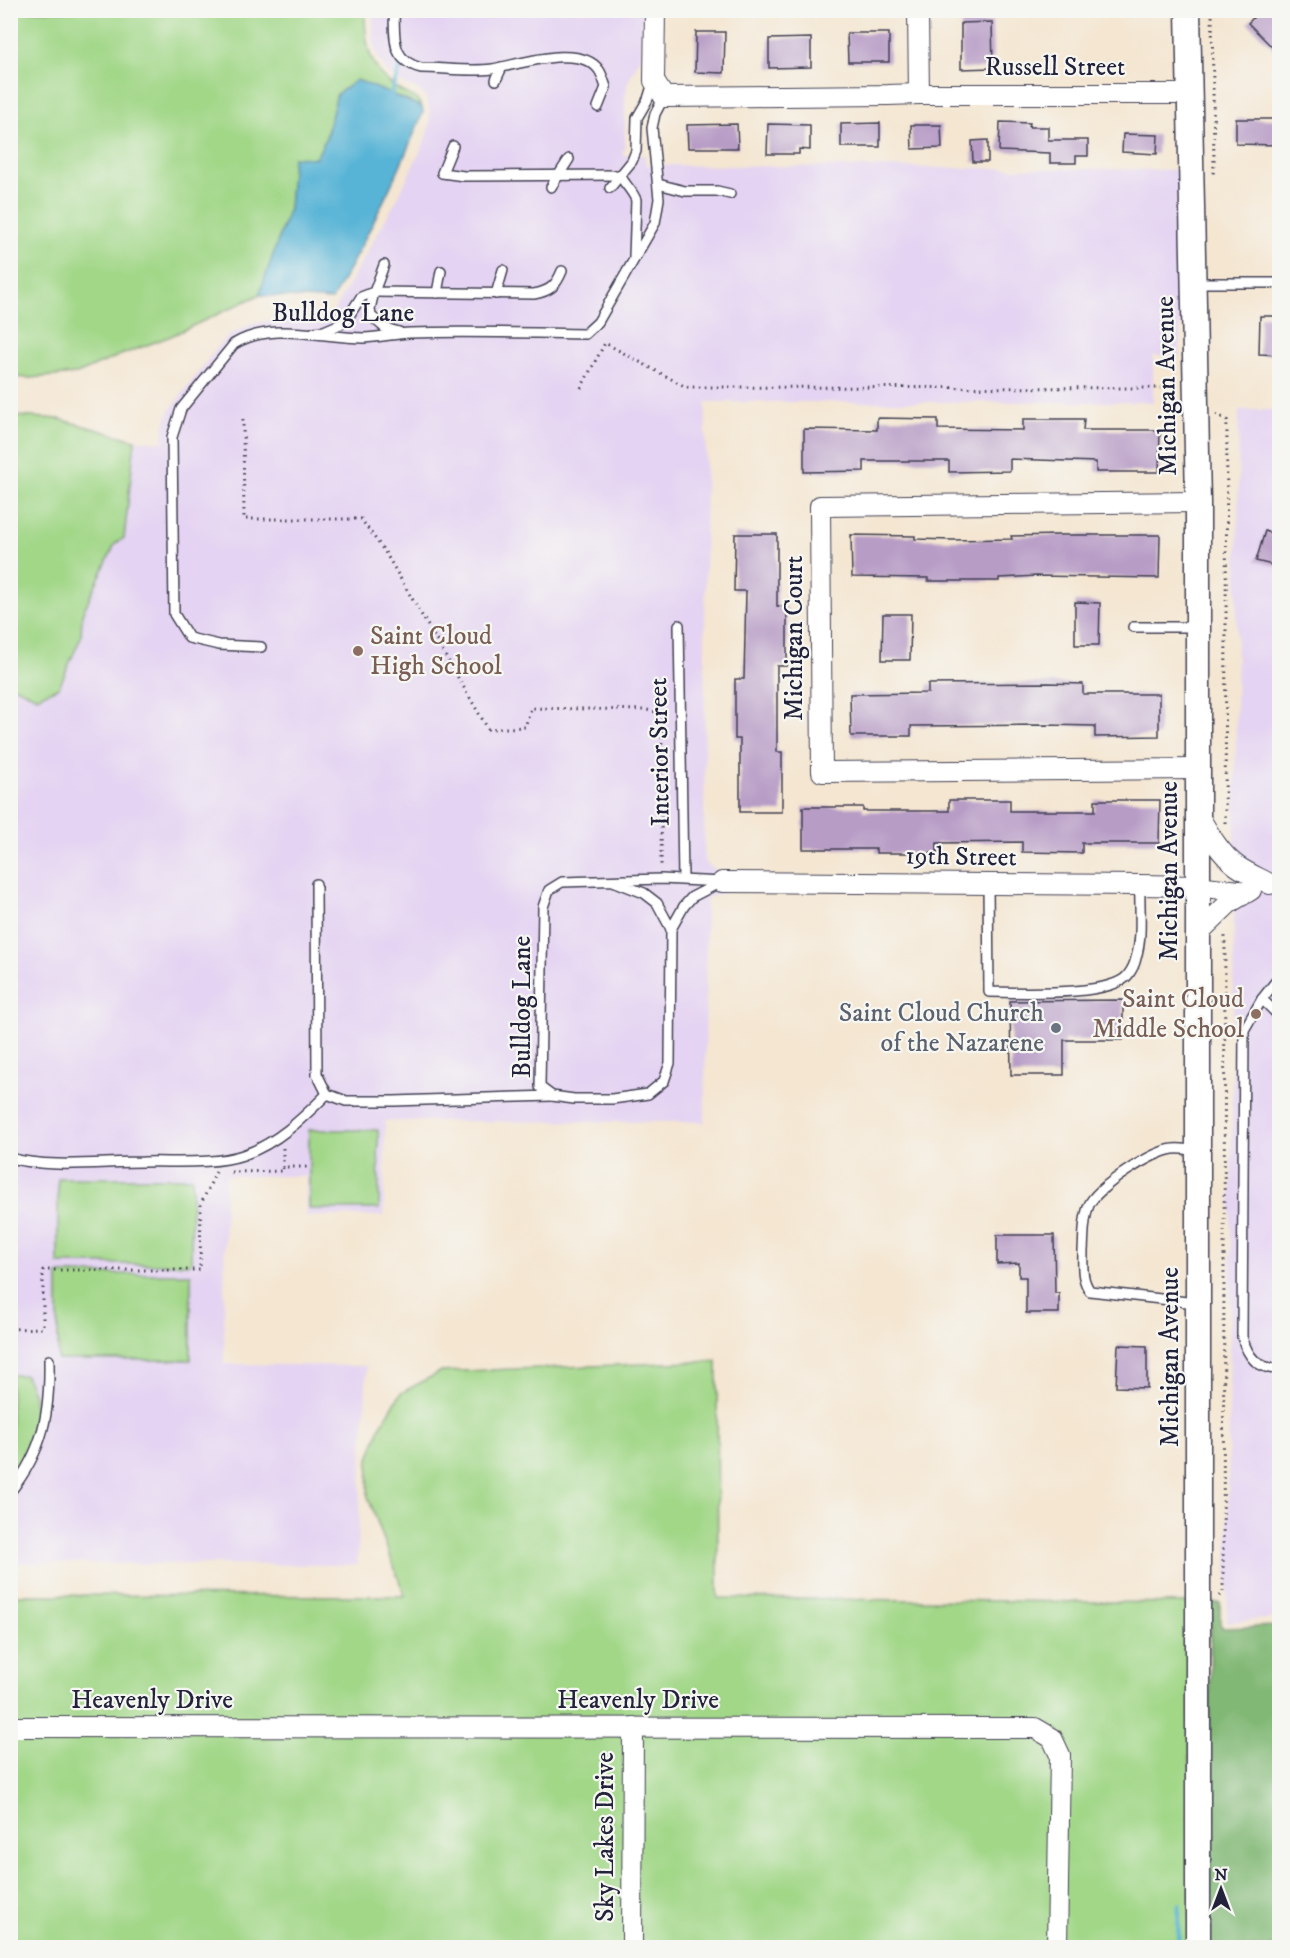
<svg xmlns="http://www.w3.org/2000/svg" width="1290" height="1958" font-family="'IM FELL DW Pica',serif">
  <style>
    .built { fill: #e4d3f2 }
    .green { fill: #a2d788; stroke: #627c62; stroke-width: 1.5 }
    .forest { fill: #81b874; stroke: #526d58; stroke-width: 1.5 }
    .water { fill: #59b4d6; stroke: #3e6b88; stroke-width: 1.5 }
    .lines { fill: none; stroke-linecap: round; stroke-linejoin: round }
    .stream { stroke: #59b4d6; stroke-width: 4.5 }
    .building { fill: #b79cc6 }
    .service-casing { stroke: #423f52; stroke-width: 12 }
    .minor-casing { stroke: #423f52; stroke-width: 22 }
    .tertiary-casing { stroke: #423f52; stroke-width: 27 }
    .path { stroke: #423f52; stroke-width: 3; stroke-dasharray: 1.5 4.5; stroke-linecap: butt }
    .service { stroke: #fff; stroke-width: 9 }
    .minor { stroke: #fff; stroke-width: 20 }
    .tertiary { stroke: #fff; stroke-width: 24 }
    .education-dot { fill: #8d6e63; stroke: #f6f6f2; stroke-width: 2 }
    .worship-dot { fill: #6b7280; stroke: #f6f6f2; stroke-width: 2 }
    .labels { text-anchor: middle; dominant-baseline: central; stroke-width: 4.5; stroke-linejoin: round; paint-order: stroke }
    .street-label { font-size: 26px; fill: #22223b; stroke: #f6f6f2 }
    .education-label { font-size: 26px; fill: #785e54; stroke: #f6f6f2; text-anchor: start }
    .worship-label { font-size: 26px; fill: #5b616d; stroke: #f6f6f2; text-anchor: end }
  </style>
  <rect width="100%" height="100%" fill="#f6f6f2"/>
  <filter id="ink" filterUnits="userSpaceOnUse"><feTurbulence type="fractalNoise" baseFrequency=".0167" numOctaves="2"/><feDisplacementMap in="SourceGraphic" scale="12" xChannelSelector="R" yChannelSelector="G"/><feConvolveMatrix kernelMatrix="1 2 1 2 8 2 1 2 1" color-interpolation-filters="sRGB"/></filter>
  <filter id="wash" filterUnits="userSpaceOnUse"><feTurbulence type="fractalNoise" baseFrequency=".008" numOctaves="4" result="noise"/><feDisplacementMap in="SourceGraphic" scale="24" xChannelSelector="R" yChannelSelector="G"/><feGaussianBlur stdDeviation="1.35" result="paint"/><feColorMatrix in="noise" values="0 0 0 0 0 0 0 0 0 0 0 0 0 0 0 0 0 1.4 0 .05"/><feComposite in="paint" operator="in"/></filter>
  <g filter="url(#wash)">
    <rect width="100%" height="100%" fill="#f4e6d1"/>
    <g class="built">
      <path d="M372,11H642V54L628,82L625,98V147L622,155H645L646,165L1180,170V356H1153V402H706L704,859L708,865L722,874L723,893L708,897L706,903L705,1122L385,1121L384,1216H306V1176H225L224,1364L367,1366L357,1565L11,1563L10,417L59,419L135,440L163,442L164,425L170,410L218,346L230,334L249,325L266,321H328L397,199L425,141L430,122L429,107L425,96L419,90L406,85L388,73L378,57L373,40Z"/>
      <path d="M1239,410H1279L1280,1618L1227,1622Z"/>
    </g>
    <g class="green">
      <path d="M11,11H365C365,45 369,72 401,91C410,96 417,96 422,107L357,80L337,94L326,138L316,158H293L289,209L259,295L171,336L118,356L77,374L30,378L14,377L11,370Z"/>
      <path d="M16,416L59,419L135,440L124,538L115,544L82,614L81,637L59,687L37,697L11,685L10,417Z"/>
      <path d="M309,1130H378L379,1209H309Z"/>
      <path d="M58,1178H192L191,1264H58Z"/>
      <rect x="58" y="1274" width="133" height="86"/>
      <path d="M717,1361L718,1598L1190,1603V1947H11L10,1595L405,1596L368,1497L369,1459L380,1427L401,1393L440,1372Z"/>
      <path d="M11,1375H25C28,1382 33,1389 34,1397C38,1424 24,1454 11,1477Z"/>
    </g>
    <path class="forest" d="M1211,1603H1220V1624L1223,1628L1279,1626L1280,1947L1207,1948Z"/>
    <path class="water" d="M357,80L422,107L423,112C397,177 366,239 332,300L259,295L289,209L293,157L316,158L326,138L337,94Z"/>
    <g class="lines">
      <g class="stream">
        <path d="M390,98L403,59"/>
        <path d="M1178,1948L1179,1905"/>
      </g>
    </g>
    <g id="blocks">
      <g class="building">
        <path d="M1261,10H1271L1280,20V55L1248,23Z"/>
        <path d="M992,22L993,68L961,69V23Z"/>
        <path d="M696,32H725L724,73L695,72Z"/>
        <path d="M847,33H889V62H848Z"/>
        <path d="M811,38V67L769,68V39Z"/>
        <path d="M1236,119H1280V145L1236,144Z"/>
        <path d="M1000,122L1030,123L1029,127H1048V140H1088V156H1076V163H1050V153L999,151Z"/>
        <path d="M880,123V147H841V124Z"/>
        <path d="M737,124L738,148H688L687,125Z"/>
        <path d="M768,124L810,125V150L799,149V154H767Z"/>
        <path d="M911,125H941L942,148L912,149Z"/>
        <path d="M1123,134L1158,135L1157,154L1122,152Z"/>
        <path d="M988,140V162H973L972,141Z"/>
        <path d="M1260,316H1280L1279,355L1259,354Z"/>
        <path d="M877,418L938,419V429L1023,430V419H1084L1083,430H1160L1159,472H1096V462L1010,459V471L949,472V461H864V471L804,472V429L877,430Z"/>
        <path d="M1265,531L1280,535V567L1256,561Z"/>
        <path d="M735,534H777V606L787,607V666H777V752H782V812H740V739H735V679H744L746,591H734Z"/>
        <path d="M851,535L915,536V539L952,540L1012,539L1011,536L1059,535H1160L1159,578L1037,576L999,578V581H928V578L852,577Z"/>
        <path d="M1075,602L1100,603L1099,645H1075Z"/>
        <path d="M883,614H911L910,660H882Z"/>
        <path d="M1048,683L1083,684V694H1159V736L1095,737V726L1045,725L911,726V736H851L850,694L928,693V684Z"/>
        <path d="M949,800H1010V811H1095V800H1160L1159,843H1082V853L1022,852V842L937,843V853H876V849H803V807H863V811H949Z"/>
        <path d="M1123,1000V1040H1064V1075H1011L1010,1001Z"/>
        <path d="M997,1235H1054L1055,1293H1059V1313H1026V1277H1019V1263L997,1264Z"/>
        <path d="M1118,1345L1147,1346V1388L1116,1387Z"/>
      </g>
    </g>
  </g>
  <g filter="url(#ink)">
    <use href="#blocks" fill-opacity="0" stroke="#423f52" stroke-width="1.5"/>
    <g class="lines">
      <defs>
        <g id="service">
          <path d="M394,10C395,37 390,60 421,68C444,68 469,72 492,69C518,65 580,43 599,70C602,74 604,82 606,87L598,107"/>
          <path d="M496,80L502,67"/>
          <path d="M453,146L442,173L464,176L620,175"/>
          <path d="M620,175C625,185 632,190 636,200L634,257"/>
          <path d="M658,184L685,191H717L730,194"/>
          <path d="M551,187L569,159"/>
          <path d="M610,188L632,161L636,151L637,118L648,99L653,83"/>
          <path d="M384,265L374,292L534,294C550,291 556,286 562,271"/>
          <path d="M1194,283H1280"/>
          <path d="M374,292L370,309L371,316L385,328L399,332"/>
          <path d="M437,293L441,271"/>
          <path d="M496,294L503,270"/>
          <path d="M314,332L324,331L345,322L361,297L374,292"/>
          <path d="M679,625L683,879"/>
          <path d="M1133,627H1197"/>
          <path d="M261,647L219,645L189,638L174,614L172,437L181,409L234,344C272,321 322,338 364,338C380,337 395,334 410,333C468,331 527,333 585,334L598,322L655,223L659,199L652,128L655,114L664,97"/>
          <path d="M613,881L644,893L657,903L671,929L670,1063L664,1081L648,1094L612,1099H574L552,1096L540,1087L543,907L549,890L562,882L661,879L722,882"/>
          <path d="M316,884L317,1074L327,1094L346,1101H394L552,1096"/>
          <path d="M988,884L989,992C1018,992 1111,997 1128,975C1131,971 1135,963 1136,958C1143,935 1139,909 1140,885"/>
          <path d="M671,929L684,906L692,897L719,883"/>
          <path d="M1280,976L1262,999L1244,1030L1242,1337C1248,1357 1257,1369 1280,1369"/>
          <path d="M1262,999L1280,1017"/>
          <path d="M10,1158C50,1169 101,1162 143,1162C173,1161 213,1165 243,1155C276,1144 302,1119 327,1094"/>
          <path d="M1196,1303L1090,1291C1081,1279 1083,1266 1083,1251C1084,1236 1083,1219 1089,1205C1097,1187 1153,1151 1173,1149C1181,1148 1189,1150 1197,1150"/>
          <path d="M10,1492C44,1450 50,1412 49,1360"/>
        </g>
        <g id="minor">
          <path d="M655,10L654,81L664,97L888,95L919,94H1180L1190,91"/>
          <path d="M918,10L919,94"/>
          <path d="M1197,769L822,772L820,506L1198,502"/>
          <path d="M1197,813C1208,832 1219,853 1237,866C1247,873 1259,878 1270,884"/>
          <path d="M722,882L1140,885L1198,886L1247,892"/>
          <path d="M1198,933L1229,903L1251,890"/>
          <path d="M10,1727L1035,1728L1052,1738L1060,1755L1057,1948"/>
          <path d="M632,1948L633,1727"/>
        </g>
        <path id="tertiary" d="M1188,10L1198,502V1948"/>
      </defs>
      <use href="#service" class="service-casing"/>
      <use href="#minor" class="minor-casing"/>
      <use href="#tertiary" class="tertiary-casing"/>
      <g class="path">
        <path d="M1212,10L1214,165L1213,175"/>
        <path d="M581,388L605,343L686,387L1177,388"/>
        <path d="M1216,414L1227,420L1225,826"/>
        <path d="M243,419L244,519H361L385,552L488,729L525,727L531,708L647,710L656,712L662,719L661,868"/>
        <path d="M283,1148V1167"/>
        <path d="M231,1172L283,1171V1167H309"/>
        <path d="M10,1329L43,1328V1270H200L201,1204L216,1172"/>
        <path d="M1219,1596L1223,1592L1225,932"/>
      </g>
      <use href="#service" class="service"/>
      <use href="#minor" class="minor"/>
      <use href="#tertiary" class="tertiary"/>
    </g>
  </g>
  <g class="education-dot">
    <circle cx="358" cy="651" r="6"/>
    <circle cx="1256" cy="1014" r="6"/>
  </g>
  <circle class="worship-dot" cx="1056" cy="1028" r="6"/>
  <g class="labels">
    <g class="street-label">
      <text x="1055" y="67">Russell Street</text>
      <text x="343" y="313">Bulldog Lane</text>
      <text transform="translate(1167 386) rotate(-91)">Michigan Avenue</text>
      <text transform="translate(794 638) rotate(-90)">Michigan Court</text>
      <text transform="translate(660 752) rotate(-91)">Interior Street</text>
      <text transform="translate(961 857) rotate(1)">19th Street</text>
      <text transform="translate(1169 871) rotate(-90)">Michigan Avenue</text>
      <text transform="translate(522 1007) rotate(-90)">Bulldog Lane</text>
      <text transform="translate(1170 1357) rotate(-90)">Michigan Avenue</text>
      <text x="152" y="1700">Heavenly Drive</text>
      <text x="638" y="1700">Heavenly Drive</text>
      <text transform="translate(605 1837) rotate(-90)">Sky Lakes Drive</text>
    </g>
    <g class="education-label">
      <text x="370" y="636">Saint Cloud<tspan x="370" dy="30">High School</tspan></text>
      <text x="1244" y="999" text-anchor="end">Saint Cloud<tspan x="1244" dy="30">Middle School</tspan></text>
    </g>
    <g class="worship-label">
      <text x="1044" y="1013">Saint Cloud Church<tspan x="1044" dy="30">of the Nazarene</tspan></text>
    </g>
  </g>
  <rect width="1290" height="1958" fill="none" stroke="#f6f6f2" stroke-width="36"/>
  <g transform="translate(1221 1889)" stroke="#f6f6f2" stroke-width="4.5" paint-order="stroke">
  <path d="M0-4.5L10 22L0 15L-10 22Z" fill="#22223b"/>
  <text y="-9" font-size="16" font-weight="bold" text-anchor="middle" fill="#22223b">N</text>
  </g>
</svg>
